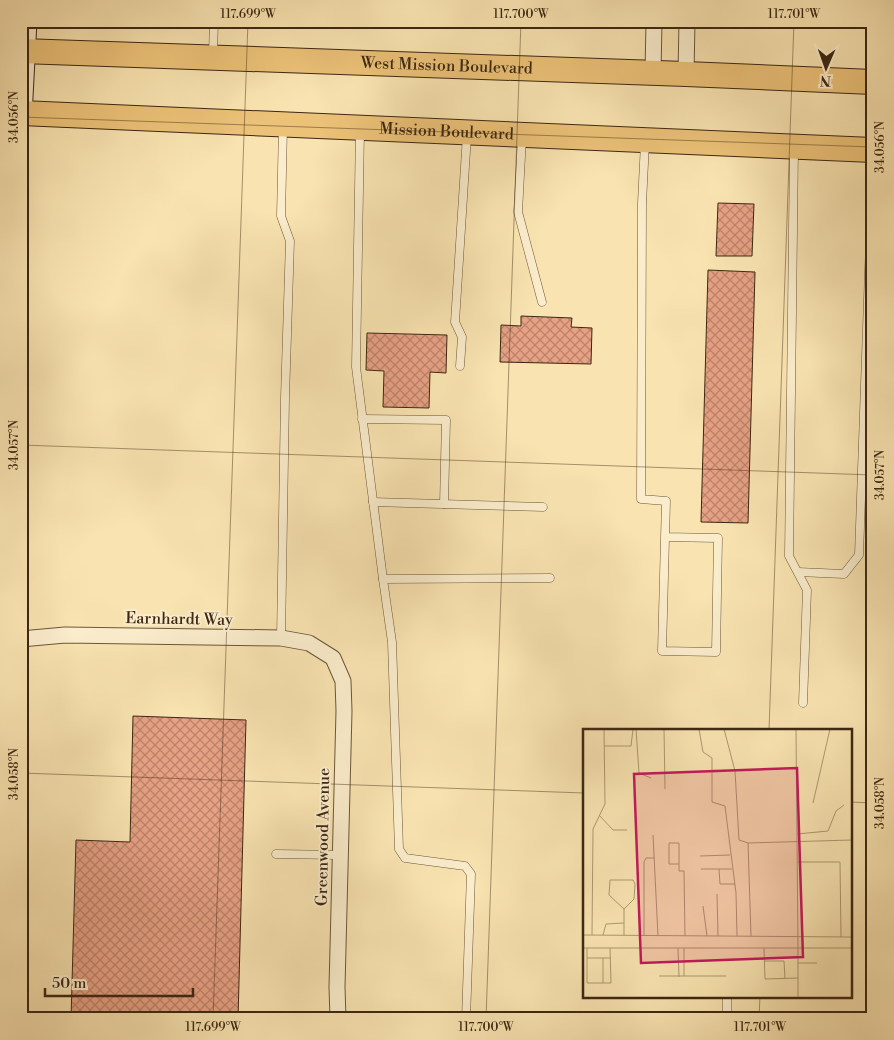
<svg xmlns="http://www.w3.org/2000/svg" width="894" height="1040" font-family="'Libre Bodoni',serif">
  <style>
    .building { fill: url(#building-cross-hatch); stroke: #3c2712 }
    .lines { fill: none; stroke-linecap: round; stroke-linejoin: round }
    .lane-casing { stroke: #6b563a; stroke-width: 9 }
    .street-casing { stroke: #6b563a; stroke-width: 17 }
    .secondary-casing { stroke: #3c2712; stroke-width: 23 }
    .primary-casing { stroke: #3c2712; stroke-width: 26 }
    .lane { stroke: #fbedcc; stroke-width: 8 }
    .street { stroke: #fbedcc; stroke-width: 15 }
    .secondary { stroke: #fbedcc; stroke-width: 21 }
    .primary { stroke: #ecc278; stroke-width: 24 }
    .ticks { fill: none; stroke: #3c2712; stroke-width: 1; stroke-opacity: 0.45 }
    .labels { text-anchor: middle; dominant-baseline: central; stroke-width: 4; stroke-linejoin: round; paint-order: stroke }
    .street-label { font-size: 16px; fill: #3c2712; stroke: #fbedcc }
    .inset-road { fill: none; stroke: #ad9871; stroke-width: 1 }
    .view { fill: #c2185b; fill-opacity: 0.15; stroke: #c2185b; stroke-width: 2.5 }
    .inset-edge { fill: none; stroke: #3c2712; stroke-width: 2.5 }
    .neatline { fill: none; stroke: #3c2712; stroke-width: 2 }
    .ticks-label { font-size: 12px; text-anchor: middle; fill: #3c2712 }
  </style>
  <defs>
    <pattern id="building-cross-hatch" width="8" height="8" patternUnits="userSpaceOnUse" patternTransform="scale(1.25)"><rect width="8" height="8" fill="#e7a184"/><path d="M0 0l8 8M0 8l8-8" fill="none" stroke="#bc836b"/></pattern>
  </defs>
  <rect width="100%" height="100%" fill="#f9e4b1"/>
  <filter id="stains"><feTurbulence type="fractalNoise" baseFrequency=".004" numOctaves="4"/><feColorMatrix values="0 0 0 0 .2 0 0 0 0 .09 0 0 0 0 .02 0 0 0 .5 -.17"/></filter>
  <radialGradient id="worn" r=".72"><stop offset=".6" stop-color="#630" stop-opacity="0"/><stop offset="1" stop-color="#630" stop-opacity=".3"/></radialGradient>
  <g class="building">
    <path d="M718,203L754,204L752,256H716Z"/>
    <path d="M708,270L755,272L748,523L701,522Z"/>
    <path d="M521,316L572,318L571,327L592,328L591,364L500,362L501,325L521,326Z"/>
    <path d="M367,333L447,335L446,373L430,372L429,408L383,407L384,371L366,370Z"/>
    <path d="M133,716L246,720L238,1019H71L76,840L130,842Z"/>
  </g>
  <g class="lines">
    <defs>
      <g id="lane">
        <path d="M213,54L214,21"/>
        <path d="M360,130L356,367L383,579L392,642L399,849L405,858L465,866L471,874L466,1019"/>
        <path d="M522,137L518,212L542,302"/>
        <path d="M645,143L642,203L641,499L666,501L662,651L716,652L718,538L665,537"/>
        <path d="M794,149L789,556L807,590L803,703"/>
        <path d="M460,366L462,337L455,322L467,135"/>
        <path d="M362,419L446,420L444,504"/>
        <path d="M373,502L543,507"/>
        <path d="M798,572L844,574L859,555L873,158"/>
        <path d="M383,579L550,578"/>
        <path d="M281,638L285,398L290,241L281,216L283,127"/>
        <path d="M276,854L340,855"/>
        <path d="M800,1017L811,1019"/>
        <path d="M727,1019V996"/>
      </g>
      <g id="street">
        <path d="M653,73L654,21"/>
        <path d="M686,74L687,21"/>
        <path d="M21,639L65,635L281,638L309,643L333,658L343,681L344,711L337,987L338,1019"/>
      </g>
      <path id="secondary" d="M21,116L26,21"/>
      <g id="primary">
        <path id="s1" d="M21,51L686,74L873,82"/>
        <path id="s2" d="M21,113L873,150"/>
      </g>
    </defs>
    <use href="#lane" class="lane-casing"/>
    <use href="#street" class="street-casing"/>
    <use href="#secondary" class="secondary-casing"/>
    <use href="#primary" class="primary-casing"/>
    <use href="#lane" class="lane"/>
    <use href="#street" class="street"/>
    <use href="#secondary" class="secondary"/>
    <use href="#primary" class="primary"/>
  </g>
  <path class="ticks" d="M21,117L873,147M21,445L873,475M769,730L794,21M21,773L584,793M850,802L873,803M213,1019L248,21M486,1019L521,21M759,1019L760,996"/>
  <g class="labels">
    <g class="street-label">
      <text stroke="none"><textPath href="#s1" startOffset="426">West Mission Boulevard</textPath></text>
      <text stroke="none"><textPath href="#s2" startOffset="426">Mission Boulevard</textPath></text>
      <text transform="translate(179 619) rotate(1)">Earnhardt Way</text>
      <text transform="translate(323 837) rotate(-89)">Greenwood Avenue</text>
    </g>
  </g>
  <g transform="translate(583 729)">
    <rect width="269" height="269" fill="#f9e4b1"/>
    <path class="inset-road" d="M53,0L56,44L68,49M81,0L82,60M116,0L120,23L129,29V73L142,77L153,164L154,207M141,0L152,42L156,111L165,114L269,111M213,0L215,219M21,17H48L50,0M230,74L247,0M16,86L30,101H44M214,105L245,102L253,82L261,76M70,106L75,207M165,114L168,207M117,127L147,126M215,133H257L258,208M96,135H86V114H96V142H101L102,207M118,140H149M136,140L137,155H152M134,165L135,207M120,177L124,207M41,194V180L51,170L52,155L50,151H27L26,166L41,180M0,206L269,208M9,206L10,100L22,75L21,0M20,206L23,195L41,194V206M61,207V133L63,129H72M0,219H269M4,219V254H28L27,219M95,219L96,248M101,219V247M181,219L182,250L215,249M4,229H28M20,229V254M181,232H201L202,250M215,234H234M76,247H143M215,268V219"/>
    <path class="view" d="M214,39L220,228L58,234L51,45Z"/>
    <rect width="269" height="269" class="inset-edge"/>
  </g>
  <rect width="894" height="1040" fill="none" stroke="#f9e4b1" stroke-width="55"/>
  <g transform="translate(826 68) rotate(182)" stroke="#fbedcc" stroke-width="4" paint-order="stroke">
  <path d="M0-4L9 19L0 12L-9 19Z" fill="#3c2712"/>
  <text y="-8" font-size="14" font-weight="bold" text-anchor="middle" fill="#3c2712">N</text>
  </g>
  <path d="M45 988v8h148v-8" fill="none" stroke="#3c2712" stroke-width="2.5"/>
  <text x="52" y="988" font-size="15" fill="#3c2712" stroke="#fbedcc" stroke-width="4" paint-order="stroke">50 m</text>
  <rect x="28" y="28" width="838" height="984" class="neatline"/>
  <g class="ticks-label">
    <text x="248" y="18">117.699°W</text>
    <text x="521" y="18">117.700°W</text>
    <text x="794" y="18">117.701°W</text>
    <text transform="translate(14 117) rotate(-90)" y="4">34.056°N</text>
    <text transform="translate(880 147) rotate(-90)" y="4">34.056°N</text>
    <text transform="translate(14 445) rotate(-90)" y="4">34.057°N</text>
    <text transform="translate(880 475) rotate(-90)" y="4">34.057°N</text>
    <text transform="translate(14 774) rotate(-90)" y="4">34.058°N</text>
    <text transform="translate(880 803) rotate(-90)" y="4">34.058°N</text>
    <text x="213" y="1031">117.699°W</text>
    <text x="486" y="1031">117.700°W</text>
    <text x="760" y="1031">117.701°W</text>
  </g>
  <rect width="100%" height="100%" filter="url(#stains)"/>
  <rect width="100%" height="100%" fill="url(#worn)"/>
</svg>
